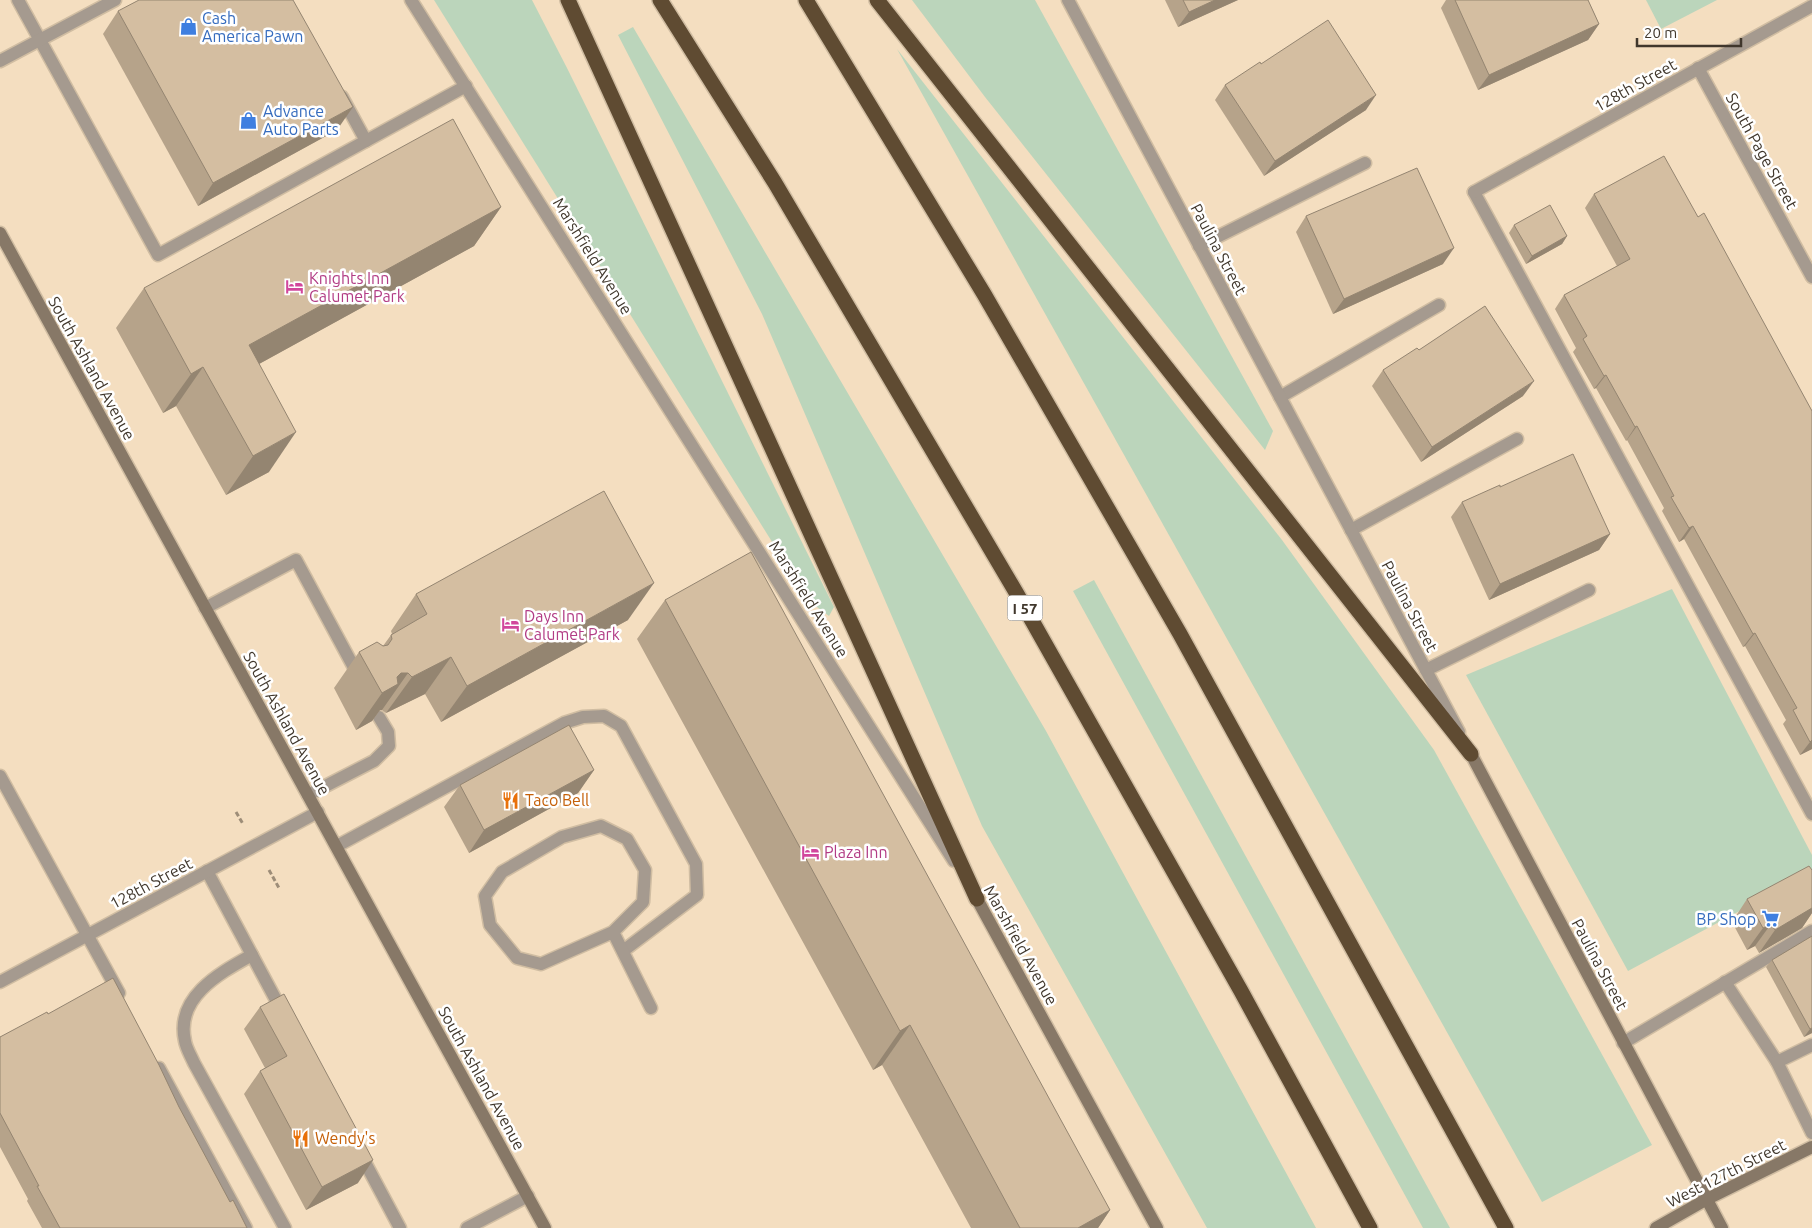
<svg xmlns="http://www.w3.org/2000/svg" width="1812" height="1228" font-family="Ubuntu,sans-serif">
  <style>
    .green { fill: #bbd5bb }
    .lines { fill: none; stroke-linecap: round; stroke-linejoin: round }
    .service-casing { stroke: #d0bda2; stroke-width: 15 }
    .minor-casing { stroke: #d0bda2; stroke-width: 15 }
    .secondary-casing { stroke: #d0bda2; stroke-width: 15 }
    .motorway-casing { stroke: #d0bda2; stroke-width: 18 }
    .path { stroke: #9d8d78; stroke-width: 3; stroke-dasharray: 5 2.5; stroke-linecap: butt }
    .service { stroke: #a59a8f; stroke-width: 12 }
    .minor { stroke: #a59a8f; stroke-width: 12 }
    .secondary { stroke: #877867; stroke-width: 12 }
    .motorway { stroke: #5f4b32; stroke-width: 15 }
    .wall { fill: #b6a38a }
    .shaded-wall { fill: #948571 }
    .building { fill: #d4bea1; stroke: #948571 }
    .labels { text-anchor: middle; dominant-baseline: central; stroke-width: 5; stroke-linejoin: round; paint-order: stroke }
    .shield { fill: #fff; stroke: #79736b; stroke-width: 1 }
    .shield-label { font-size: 15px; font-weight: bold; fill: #40372c }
    .shop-label { font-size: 16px; fill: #366cbe; stroke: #fff; text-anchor: start }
    .street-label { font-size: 16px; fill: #40372c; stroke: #fff }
    .hotel-label { font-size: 16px; fill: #b23c85; stroke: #fff; text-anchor: start }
    .food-label { font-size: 16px; fill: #c56008; stroke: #fff; text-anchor: start }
  </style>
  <rect width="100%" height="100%" fill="#f4dec0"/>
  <g class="green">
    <path d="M434,0H532L567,68L834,607L829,616L809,601Z"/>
    <path d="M912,0H1035L1273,431L1265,450L985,97Z"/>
    <path d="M1646,0H1717L1661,29Z"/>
    <path d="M633,27L1046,731L1316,1228H1207L982,826L762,314L618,35Z"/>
    <path d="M897,49L1282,540L1434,750L1652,1145L1542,1202Z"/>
    <path d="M1094,580L1450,1228H1423L1073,591Z"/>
    <path d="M1672,589L1812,855V872L1628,971L1466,675Z"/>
  </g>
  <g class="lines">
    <defs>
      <g id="service">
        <path d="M18,0L158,255L466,86"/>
        <path d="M0,61L115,0"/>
        <path d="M342,97L366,141"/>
        <path d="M1474,192L1812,814"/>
        <path d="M1199,246L1365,163"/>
        <path d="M1280,397L1439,305"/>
        <path d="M1351,530L1517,439"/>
        <path d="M205,608L296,560L358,675"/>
        <path d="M1426,670L1589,590"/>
        <path d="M0,776L119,993"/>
        <path d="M308,795L374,761L389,746L388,732L379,717"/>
        <path d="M337,846L564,723L583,717L604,716L621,726L696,864L697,895L623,951"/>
        <path d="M207,871L252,955C220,973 175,997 185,1041C186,1048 191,1056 194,1063L285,1228"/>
        <path d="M613,932L541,964L517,958L490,925L485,896L502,872L562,837L601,826L627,839L645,870L643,902L613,932L651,1008"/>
        <path d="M252,955L283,1013"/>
        <path d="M1725,982L1777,1062"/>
        <path d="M1623,1043L1812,931"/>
        <path d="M1812,1045L1777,1062L1812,1133"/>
        <path d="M159,1068L246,1228"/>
        <path d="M360,1153L400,1228"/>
        <path d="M467,1228L528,1196"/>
      </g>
      <g id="minor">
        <path d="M411,0L954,861"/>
        <path d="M1068,0L1459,732"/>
        <path d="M1698,68L1812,277"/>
        <path d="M1474,192L1812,6"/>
        <path d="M0,982L318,812"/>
      </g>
      <g id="secondary">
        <path d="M0,233L545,1228"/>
        <path d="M1471,754L1722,1228"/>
        <path d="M977,899L1157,1228"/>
        <path d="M1656,1228L1707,1199L1812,1147"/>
      </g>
      <g id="motorway">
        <path d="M568,0L977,899"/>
        <path d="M660,0L775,183L1017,594L1241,991L1370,1228"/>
        <path d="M806,0L984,294L1180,634L1506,1228"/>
        <path d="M877,0L1471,754"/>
      </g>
    </defs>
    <use href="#service" class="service-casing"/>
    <use href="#minor" class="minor-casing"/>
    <use href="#secondary" class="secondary-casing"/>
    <use href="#motorway" class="motorway-casing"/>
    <g class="path">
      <path d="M236,812L243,824"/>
      <path d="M269,870L279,888"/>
    </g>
    <use href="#service" class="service"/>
    <use href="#minor" class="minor"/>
    <use href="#secondary" class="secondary"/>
    <use href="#motorway" class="motorway"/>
  </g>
  <g class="wall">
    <path d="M1165,0H1238L1178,27Z"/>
    <path d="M1446,0H1588L1599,24L1588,40L1478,90L1441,8Z"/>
    <path d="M118,11L337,130L198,206L103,34Z"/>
    <path d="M1261,64L1366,110L1264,176L1215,100L1225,85Z"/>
    <path d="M1594,194L1698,217L1812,411V749L1800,755L1783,724L1786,720L1745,646L1743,647L1684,539L1679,542L1662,511L1664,508L1627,440L1626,441L1596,388L1594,389L1573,352L1576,348L1555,309L1564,295L1617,266L1585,208Z"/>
    <path d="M501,207L474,246L259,364L269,472L226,495L176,406L163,413L116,328L144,288Z"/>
    <path d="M1306,216L1443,264L1333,314L1296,232Z"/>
    <path d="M1514,225L1567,236L1562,244L1526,264L1509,233Z"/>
    <path d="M1419,350L1523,396L1421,462L1372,386L1383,370Z"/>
    <path d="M1500,487L1610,534L1599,550L1489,600L1451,517L1462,502Z"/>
    <path d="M416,594L628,620L441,722L425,694L386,713L382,710H380L372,721L356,730L334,688L359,652L383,646L391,635L392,634L391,631Z"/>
    <path d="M665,600L1110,1210L1098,1228H971L882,1065L873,1070L637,639Z"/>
    <path d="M594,770L578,793L469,853L444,807L460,785Z"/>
    <path d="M1812,870V913L1802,928L1759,953L1755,946L1747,950L1732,922L1747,899Z"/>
    <path d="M1812,936V1033L1804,1037L1766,967L1772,960Z"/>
    <path d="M260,1007L358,1183L306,1210L244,1094L260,1071L265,1068L244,1029Z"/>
    <path d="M48,1014L179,1107L230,1202L247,1228H42L27,1201L28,1199L0,1147V1037Z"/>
  </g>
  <g class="shaded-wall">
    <path d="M1215,0H1238L1178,27L1189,12Z"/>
    <path d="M1599,24L1588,40L1478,90L1489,75Z"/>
    <path d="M1376,95L1366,110L1264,176L1275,161Z"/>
    <path d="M353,107L337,130L198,206L213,183Z"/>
    <path d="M501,207L474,246L221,385L249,345Z"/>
    <path d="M1567,236L1562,244L1526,264L1532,256Z"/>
    <path d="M1454,248L1443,264L1333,314L1344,299Z"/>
    <path d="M203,367L176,406L163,413L191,374Z"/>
    <path d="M1606,375L1596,388L1594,389L1604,376Z"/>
    <path d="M1534,381L1523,396L1421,462L1432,447Z"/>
    <path d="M1637,426L1627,440L1626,441L1635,427Z"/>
    <path d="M296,432L269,472L226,495L253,456Z"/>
    <path d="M1693,526L1684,539L1679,542L1689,528Z"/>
    <path d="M1610,534L1599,550L1489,600L1500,584Z"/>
    <path d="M654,583L628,620L441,722L467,686Z"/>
    <path d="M1755,633L1745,646L1743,647L1753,634Z"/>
    <path d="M451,657L425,694L386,713L412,677Z"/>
    <path d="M401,673H408L382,710H380L372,721L356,730L382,693Z"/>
    <path d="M1812,740V749L1800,755L1810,742Z"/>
    <path d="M594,770L578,793L469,853L484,830Z"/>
    <path d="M1812,904V913L1802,928L1759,953L1775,930Z"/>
    <path d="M1771,924L1755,946L1747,950L1763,928Z"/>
    <path d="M910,1025L882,1065L873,1070L900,1031Z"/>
    <path d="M1812,1028V1033L1804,1037L1810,1029Z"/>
    <path d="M373,1160L358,1183L306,1210L322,1187Z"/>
    <path d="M1110,1210L1098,1228H1078Z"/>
  </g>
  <g class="building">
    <path d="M139,0H293L353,107L213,183L118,11Z"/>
    <path d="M1183,0H1215L1189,12Z"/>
    <path d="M1455,0H1588L1599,24L1489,75Z"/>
    <path d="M1328,20L1376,95L1275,161L1225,85L1260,62L1261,64Z"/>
    <path d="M453,119L501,207L249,345L296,432L253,456L203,367L191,374L144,288Z"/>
    <path d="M1664,156L1698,217L1704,213L1812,411V740L1810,742L1793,710L1797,708L1755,633L1753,634L1693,526L1689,528L1671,497L1674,496L1637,426L1635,427L1606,375L1604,376L1583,339L1587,336L1564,295L1630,259L1594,194Z"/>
    <path d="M1417,168L1454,248L1344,299L1306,216Z"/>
    <path d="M1550,205L1567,236L1532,256L1514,225Z"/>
    <path d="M1485,306L1534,381L1432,447L1383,370L1417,348L1419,350Z"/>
    <path d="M1573,454L1610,534L1500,584L1462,502L1500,485V487Z"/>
    <path d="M604,491L654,583L467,686L451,657L412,677L408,673H401L397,677L398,684L382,693L359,652L377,642L383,646L388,645L392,639L391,635L427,614L416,594Z"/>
    <path d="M751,552L1110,1210L1078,1228H1020L910,1025L900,1031L665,600Z"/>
    <path d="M569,725L594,770L484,830L460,785Z"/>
    <path d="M1809,866L1812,870V908L1775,930L1771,924L1763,928L1747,899Z"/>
    <path d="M1812,936V1028L1810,1029L1772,960Z"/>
    <path d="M113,978L159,1065L179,1107L230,1202L233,1200L247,1228H60L37,1186H39L0,1113V1037L47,1012L48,1014Z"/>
    <path d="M284,994L373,1160L322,1187L260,1071L287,1056L260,1007Z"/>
  </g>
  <defs>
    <symbol id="shop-bare" viewBox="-9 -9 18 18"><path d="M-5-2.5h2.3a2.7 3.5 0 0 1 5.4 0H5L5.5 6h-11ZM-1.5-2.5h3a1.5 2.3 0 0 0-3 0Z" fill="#3f7fe0" stroke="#fff" stroke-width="2.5" paint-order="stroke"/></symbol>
    <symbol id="hotel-bare" viewBox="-9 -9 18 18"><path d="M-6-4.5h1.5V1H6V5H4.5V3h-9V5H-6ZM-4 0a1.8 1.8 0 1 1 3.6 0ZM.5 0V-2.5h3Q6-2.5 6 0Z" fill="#d1479c" stroke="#fff" stroke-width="2.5" paint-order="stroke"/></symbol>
    <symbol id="restaurant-bare" viewBox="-9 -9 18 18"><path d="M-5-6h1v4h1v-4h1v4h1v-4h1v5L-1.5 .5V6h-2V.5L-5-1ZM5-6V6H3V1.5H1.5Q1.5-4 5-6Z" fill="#e8710a" stroke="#fff" stroke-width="2.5" paint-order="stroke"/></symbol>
    <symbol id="supermarket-bare" viewBox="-9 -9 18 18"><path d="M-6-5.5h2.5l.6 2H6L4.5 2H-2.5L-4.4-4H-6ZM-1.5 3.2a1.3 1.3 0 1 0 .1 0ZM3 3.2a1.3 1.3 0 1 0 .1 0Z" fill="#3f7fe0" stroke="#fff" stroke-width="2.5" paint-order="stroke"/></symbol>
  </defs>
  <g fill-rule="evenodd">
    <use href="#shop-bare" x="176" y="14" width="25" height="25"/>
    <use href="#shop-bare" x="236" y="108" width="25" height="25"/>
    <use href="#hotel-bare" x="282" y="274" width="25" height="25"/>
    <use href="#hotel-bare" x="498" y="612" width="25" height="25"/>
    <use href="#restaurant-bare" x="498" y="788" width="25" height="25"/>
    <use href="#hotel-bare" x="798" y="840" width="25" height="25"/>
    <use href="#supermarket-bare" x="1758" y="906" width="25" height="25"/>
    <use href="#restaurant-bare" x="288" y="1126" width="25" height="25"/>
  </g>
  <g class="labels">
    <rect class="shield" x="1007.5" y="595.5" width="35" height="25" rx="4"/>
    <g class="shield-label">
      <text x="1025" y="608">I 57</text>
    </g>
    <g class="shop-label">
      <text x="202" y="18">Cash<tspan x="202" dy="18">America Pawn</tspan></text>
      <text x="263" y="111">Advance<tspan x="263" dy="18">Auto Parts</tspan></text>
      <text x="1756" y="919" text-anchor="end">BP Shop</text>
    </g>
    <g class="street-label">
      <text transform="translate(1635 85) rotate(-29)">128th Street</text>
      <text transform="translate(1762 151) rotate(61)">South Page Street</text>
      <text transform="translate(1219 249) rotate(62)">Paulina Street</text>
      <text transform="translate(593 256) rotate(58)">Marshfield Avenue</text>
      <text transform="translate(92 368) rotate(61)">South Ashland Avenue</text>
      <text transform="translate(809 599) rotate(58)">Marshfield Avenue</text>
      <text transform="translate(1410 606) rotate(62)">Paulina Street</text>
      <text transform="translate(287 723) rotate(61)">South Ashland Avenue</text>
      <text transform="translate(151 883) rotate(-28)">128th Street</text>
      <text transform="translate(1021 945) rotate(61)">Marshfield Avenue</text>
      <text transform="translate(1600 964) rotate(62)">Paulina Street</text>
      <text transform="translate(482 1078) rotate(61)">South Ashland Avenue</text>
      <text transform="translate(1726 1173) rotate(-27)">West 127th Street</text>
    </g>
    <g class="hotel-label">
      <text x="309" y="278">Knights Inn<tspan x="309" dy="18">Calumet Park</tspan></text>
      <text x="524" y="616">Days Inn<tspan x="524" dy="18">Calumet Park</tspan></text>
      <text x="824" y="852">Plaza Inn</text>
    </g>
    <g class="food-label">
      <text x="525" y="800">Taco Bell</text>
      <text x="315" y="1138">Wendy's</text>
    </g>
  </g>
  <path d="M1637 38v8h104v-8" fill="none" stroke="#40372c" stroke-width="2.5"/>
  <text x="1644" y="38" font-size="15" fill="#40372c" stroke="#ffffff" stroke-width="4" paint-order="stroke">20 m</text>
</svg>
